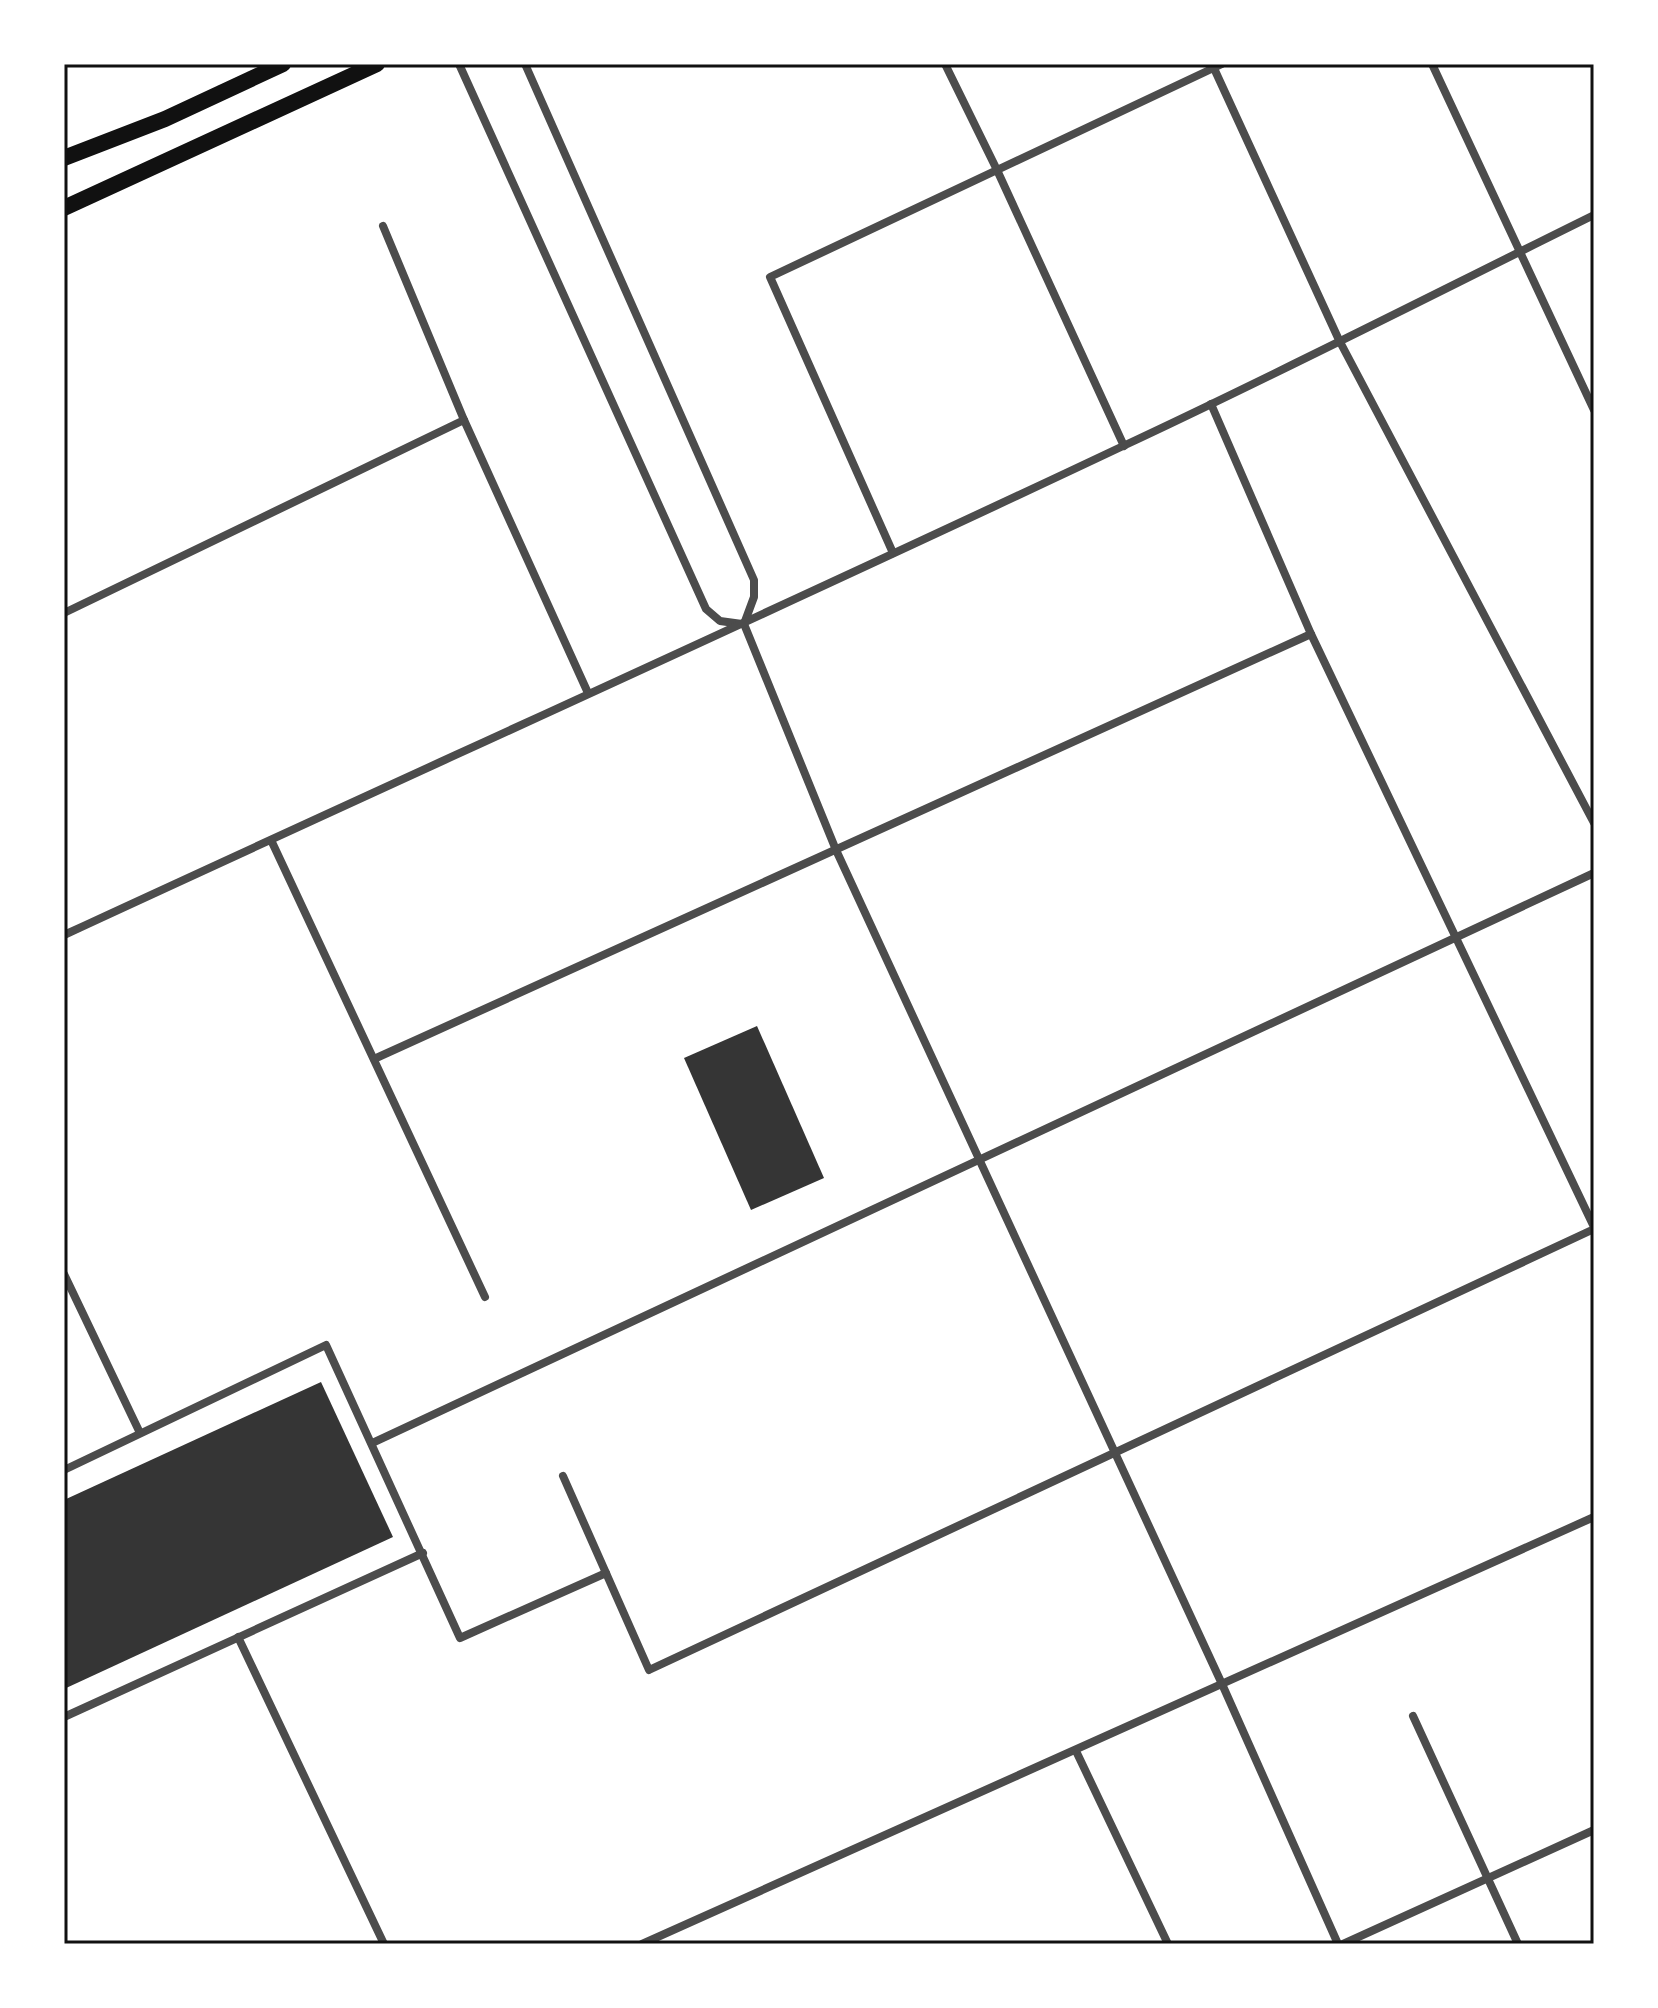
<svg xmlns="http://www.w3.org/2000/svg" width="1658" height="2008" font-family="Rubik,sans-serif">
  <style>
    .building { fill: #353535 }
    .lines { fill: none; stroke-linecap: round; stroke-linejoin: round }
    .minor { stroke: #4c4c4c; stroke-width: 8 }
    .secondary { stroke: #111; stroke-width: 16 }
    .neatline { fill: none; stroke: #111; stroke-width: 3 }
  </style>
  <rect width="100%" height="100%" fill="#fff"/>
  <g class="building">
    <path d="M757,1026L824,1178L751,1210L684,1058Z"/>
    <path d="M321,1382L393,1537L64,1689V1500Z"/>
  </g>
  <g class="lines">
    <g class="minor">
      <path d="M459,64L706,609L720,621L742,624"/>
      <path d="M525,64L754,580V597L744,624L836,850L1222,1684L1338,1944"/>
      <path d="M945,64L997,170L1124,446"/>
      <path d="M1212,64L1339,340L1594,823"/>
      <path d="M1432,64L1594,410"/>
      <path d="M383,226L464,420L588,693"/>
      <path d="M1211,404L1311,634L1594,1227"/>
      <path d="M893,553L770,277L1222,64"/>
      <path d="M64,613L464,420"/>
      <path d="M271,840L485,1297"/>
      <path d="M64,935C416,772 770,613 1121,447C1280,373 1436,293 1594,215"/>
      <path d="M374,1059L1311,634"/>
      <path d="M64,1274L140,1433"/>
      <path d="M372,1443L1594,873"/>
      <path d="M64,1470L326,1345L460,1638L606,1573"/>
      <path d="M563,1476L649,1670L1594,1229"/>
      <path d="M238,1637L384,1944"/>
      <path d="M1413,1716L1518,1944"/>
      <path d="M64,1717L423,1553"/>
      <path d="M1076,1751L1168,1944"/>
      <path d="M642,1944L1594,1517"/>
      <path d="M1343,1944L1594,1830"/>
    </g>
    <g class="secondary">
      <path d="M64,158L165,119L283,64"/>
      <path d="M64,208L377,64"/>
    </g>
  </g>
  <rect width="1658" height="2008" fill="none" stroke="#ffffff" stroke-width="132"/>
  <rect x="66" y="66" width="1526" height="1876" class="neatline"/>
</svg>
